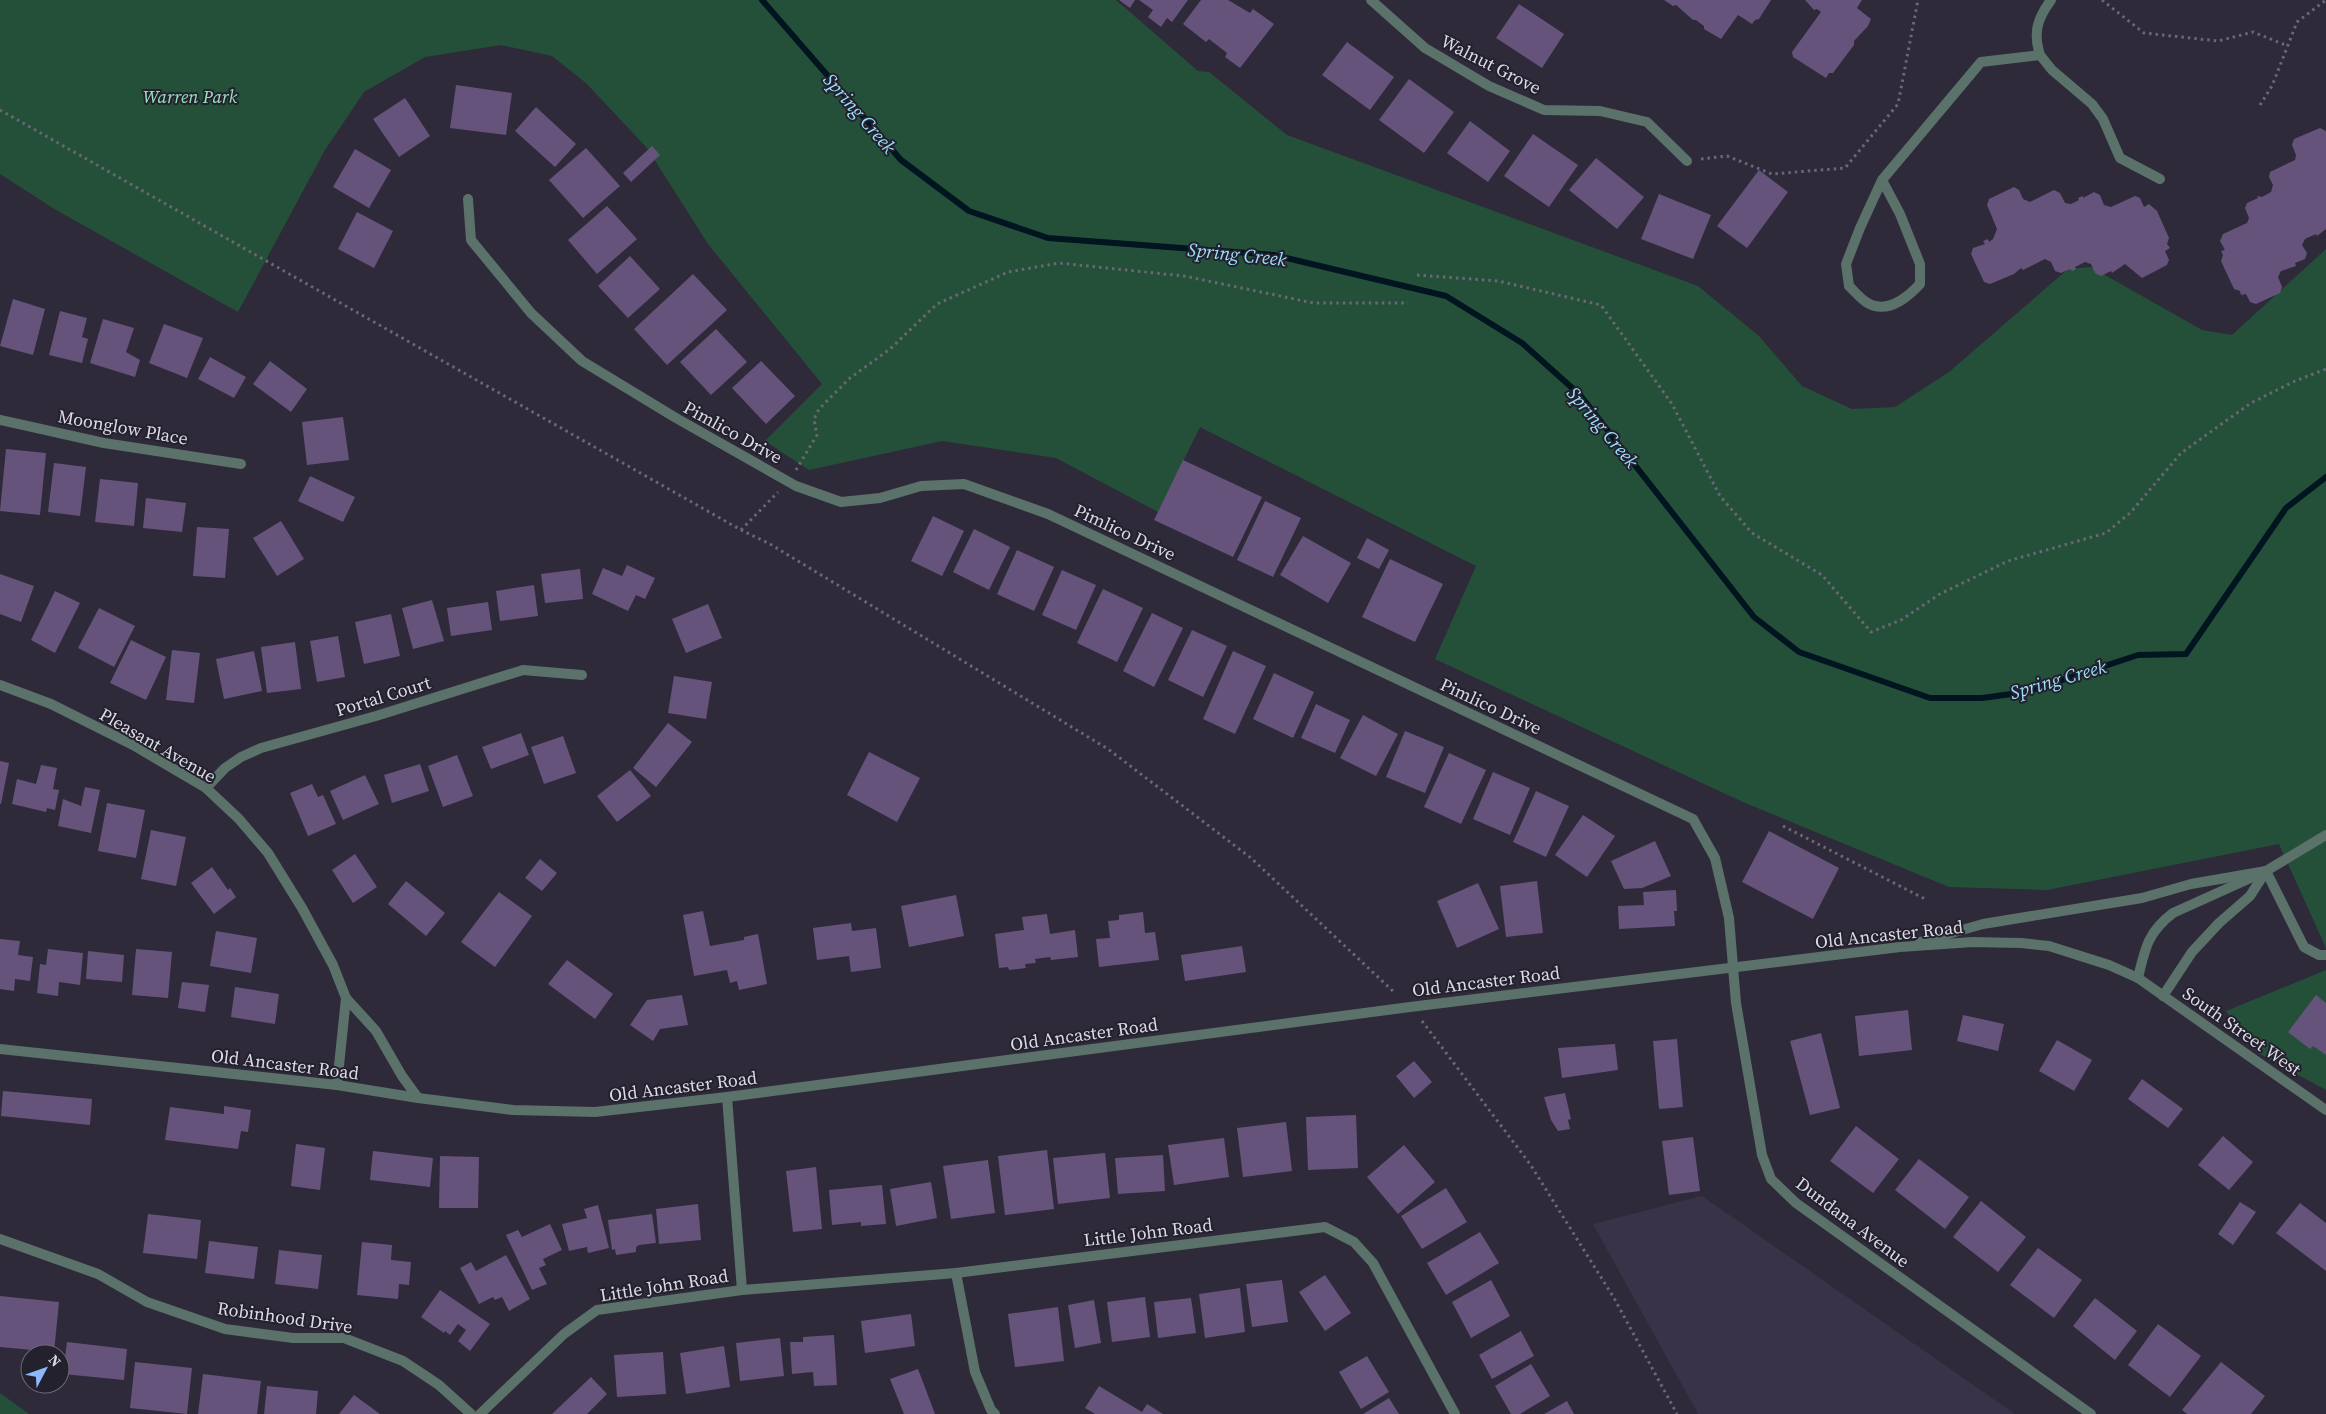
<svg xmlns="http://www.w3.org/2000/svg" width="2326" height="1414" font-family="'Source Serif 4',serif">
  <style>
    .built { fill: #383348 }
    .green { fill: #24503a }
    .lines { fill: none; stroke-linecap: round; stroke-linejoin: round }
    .stream { stroke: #00151f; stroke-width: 6 }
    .building { fill: #66537b }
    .path { stroke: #6b6775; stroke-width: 3; stroke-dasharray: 2.5 4; stroke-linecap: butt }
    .service { stroke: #5a7269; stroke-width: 10 }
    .minor { stroke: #5a7269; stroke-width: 10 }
    .tertiary { stroke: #5a7269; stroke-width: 10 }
    .labels { text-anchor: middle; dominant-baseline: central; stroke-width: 4; stroke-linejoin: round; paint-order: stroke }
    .street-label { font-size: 18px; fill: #dcdae4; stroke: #24212f }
    .park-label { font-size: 18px; font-style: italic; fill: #97e5bb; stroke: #24212f }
    .water-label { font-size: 19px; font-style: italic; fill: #9bdffa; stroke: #24212f }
  </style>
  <rect width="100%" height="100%" fill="#2e2a39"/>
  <path class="built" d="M1702,1196L2015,1414H1698L1593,1224Z"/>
  <g class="green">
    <path d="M0,0H1116L1198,71L1209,72L1287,135L1698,286L1759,336L1802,386L1852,409L1895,407L1949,372L2068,269L2091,267L2202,330L2232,335L2326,249V948L2279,844L2047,890L1949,887L1743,802L1435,659L1476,566L1200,427L1158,512L1056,458L942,441L809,470L765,441L822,384L708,244L647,148L586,83L552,56L501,45L425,57L364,92L325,150L238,312L56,210L0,174Z"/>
    <path d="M2326,970V1090L2258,1053L2226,1011Z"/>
    <path d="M0,1393L29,1414H0Z"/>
  </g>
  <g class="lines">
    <path class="stream" d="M762,0L901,160L969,211L1048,238L1274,255L1446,296L1522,343L1580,395L1754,617L1799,652L1930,698H1982L2026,692L2138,655L2186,654L2286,508L2326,477"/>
  </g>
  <g class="building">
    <path d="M1119,0H1135L1130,8Z"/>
    <path d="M1139,0H1188L1172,22L1167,18L1161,27L1148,17L1153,10Z"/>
    <path d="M1201,0H1228L1250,13L1253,9L1274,24L1240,68L1225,57L1227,53L1209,39L1206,42L1183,24Z"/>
    <path d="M1664,0H1771L1759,19L1755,20L1752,24L1738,15L1721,39L1704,29V26L1696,20H1693L1676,5L1673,6Z"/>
    <path d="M1805,0H1862L1857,8L1871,19L1868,26L1854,41V45L1833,73H1829L1826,78L1793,57L1792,52L1821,12L1817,9L1814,10Z"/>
    <path d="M1519,4L1564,34L1542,68L1496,38Z"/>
    <path d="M1347,42L1394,77L1370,110L1322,75Z"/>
    <path d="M1409,79L1454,112L1424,153L1379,120Z"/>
    <path d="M456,85L512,93L506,135L450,128Z"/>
    <path d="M405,98L430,136L399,157L373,119Z"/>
    <path d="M536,107L576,144L555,167L515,131Z"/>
    <path d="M1470,121L1510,151L1488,182L1447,153Z"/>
    <path d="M2320,128L2326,131V229L2317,236L2316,234L2305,239L2302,245L2307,253L2305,259L2295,263L2296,266L2281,271L2278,277L2282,287L2280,293L2256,304L2250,302L2246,294L2241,295L2240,291L2234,289L2221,261L2223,255L2221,251L2225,250L2220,241L2223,234L2247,223L2249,218L2245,208L2247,203L2258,198L2257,196L2262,197L2271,192L2273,185L2269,177L2270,172L2295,160L2296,155L2292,145L2294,139Z"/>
    <path d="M1533,134L1578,165L1549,207L1504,176Z"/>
    <path d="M652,146L660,155L631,182L623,173Z"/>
    <path d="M586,148L620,186L583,218L549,180Z"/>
    <path d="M355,149L391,170L369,208L333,187Z"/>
    <path d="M1596,158L1644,197L1617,229L1569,190Z"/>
    <path d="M1759,170L1788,192L1747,248L1717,226Z"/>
    <path d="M2014,187L2019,190L2023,199L2030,202L2054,190L2060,193L2065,203L2071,204L2079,200L2078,198L2083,196V198L2094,192L2100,195L2104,205L2111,207L2135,196L2140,198L2144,207L2149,204L2157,211L2169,238L2167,244L2170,248L2165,251L2169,260L2167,265L2142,278L2125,264L2112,273L2111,271L2101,276L2095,273L2091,264L2085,262L2075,267L2076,269L2072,271L2070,269L2061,273L2055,271L2051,262L2045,259L2023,270L2021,268L2014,274L1990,284L1984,282L1971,254L1973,248L1985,244L1983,241L1988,239L1989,242L1993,239L1997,229L1987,205L1989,199Z"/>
    <path d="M1659,194L1711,215L1693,259L1641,239Z"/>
    <path d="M607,206L637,239L597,274L568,240Z"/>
    <path d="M357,212L393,231L374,268L338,249Z"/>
    <path d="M630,256L660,289L628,318L598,286Z"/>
    <path d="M693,274L727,310L667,365L634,329Z"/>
    <path d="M13,299L45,309L33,355L0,346Z"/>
    <path d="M60,311L87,318L82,337L88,339L82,363L49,355Z"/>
    <path d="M103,319L134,328L126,352L140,360L135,377L90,363Z"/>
    <path d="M164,324L203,338L187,378L149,363Z"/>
    <path d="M716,329L747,362L711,395L680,362Z"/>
    <path d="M210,357L246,377L234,398L198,379Z"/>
    <path d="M270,361L307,389L291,412L253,384Z"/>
    <path d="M761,361L795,396L766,424L732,388Z"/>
    <path d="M343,417L349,460L307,465L302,422Z"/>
    <path d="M6,449L46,453L40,515L0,511Z"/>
    <path d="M1183,460L1262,497L1233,557L1154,520Z"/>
    <path d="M54,463L86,467L80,516L48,512Z"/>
    <path d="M310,476L355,497L343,522L298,501Z"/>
    <path d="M100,479L138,483L134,526L95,522Z"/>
    <path d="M146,498L186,503L182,532L143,528Z"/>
    <path d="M1265,501L1301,518L1273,577L1237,560Z"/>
    <path d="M933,516L964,531L942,576L911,561Z"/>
    <path d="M281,521L304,559L277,576L253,538Z"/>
    <path d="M197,527L229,529L225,578L193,576Z"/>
    <path d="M974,529L1010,547L989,590L953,572Z"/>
    <path d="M1303,536L1351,563L1328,603L1280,575Z"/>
    <path d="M1367,538L1389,550L1379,569L1357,558Z"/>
    <path d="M1017,550L1054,567L1034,611L997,594Z"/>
    <path d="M1390,559L1443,584L1415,642L1362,617Z"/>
    <path d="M627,565L655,578L645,599L636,595L628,611L592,594L603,568L622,576Z"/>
    <path d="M580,569L583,599L545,603L541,574Z"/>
    <path d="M1062,570L1096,585L1076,630L1042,615Z"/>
    <path d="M0,574L34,586L21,622L0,614Z"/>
    <path d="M534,585L538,616L500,621L496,591Z"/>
    <path d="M1103,589L1143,608L1117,662L1077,643Z"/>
    <path d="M55,591L80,603L55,653L31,640Z"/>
    <path d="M432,600L444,641L413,649L402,608Z"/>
    <path d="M488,602L492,630L451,636L447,608Z"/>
    <path d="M708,604L722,638L686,653L672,619Z"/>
    <path d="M99,608L135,626L114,667L78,648Z"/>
    <path d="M1152,613L1183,628L1154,687L1123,671Z"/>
    <path d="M391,614L400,656L364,664L355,622Z"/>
    <path d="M1192,630L1227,646L1203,697L1168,680Z"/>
    <path d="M338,636L345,677L317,682L310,641Z"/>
    <path d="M131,640L166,657L146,700L110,683Z"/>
    <path d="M295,642L301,689L267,693L261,647Z"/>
    <path d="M172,650L200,653L194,703L166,700Z"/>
    <path d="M254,651L262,691L224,699L216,659Z"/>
    <path d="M1233,651L1266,666L1235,734L1203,719Z"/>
    <path d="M1274,673L1314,692L1293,738L1253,719Z"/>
    <path d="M674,676L712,682L706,719L668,713Z"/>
    <path d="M1316,704L1350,720L1335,753L1301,738Z"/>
    <path d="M1363,715L1398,734L1376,776L1340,758Z"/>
    <path d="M668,723L692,742L656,787L633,768Z"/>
    <path d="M1405,731L1444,747L1425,793L1386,777Z"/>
    <path d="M521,733L529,755L491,769L482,747Z"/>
    <path d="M563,736L576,773L544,784L531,747Z"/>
    <path d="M869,752L920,778L897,822L847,795Z"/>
    <path d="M1449,753L1486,770L1461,824L1424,807Z"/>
    <path d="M457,755L473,796L443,807L428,766Z"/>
    <path d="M0,761L9,763L1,804H0Z"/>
    <path d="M420,764L429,791L392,803L384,775Z"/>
    <path d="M41,765L57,768L53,789L59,790L55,810L47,808L46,812L12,804L17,779L36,784Z"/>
    <path d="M630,770L651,796L617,822L597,796Z"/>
    <path d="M1493,772L1530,788L1510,835L1473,819Z"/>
    <path d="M365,775L379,804L343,820L330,791Z"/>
    <path d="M312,784L318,797L323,795L336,824L308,836L290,793Z"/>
    <path d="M85,787L100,790L91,833L58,826L63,799L81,806Z"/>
    <path d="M1536,791L1569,806L1546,857L1513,842Z"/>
    <path d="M107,803L145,810L136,858L98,851Z"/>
    <path d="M1583,815L1615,836L1587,877L1555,855Z"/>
    <path d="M151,830L186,837L176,886L141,879Z"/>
    <path d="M1769,831L1839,868L1813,919L1742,882Z"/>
    <path d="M1655,841L1671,876L1642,888L1624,889L1611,861Z"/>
    <path d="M355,854L377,887L353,903L332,870Z"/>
    <path d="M540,859L557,873L542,891L525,878Z"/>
    <path d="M212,867L228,890L230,888L236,897L214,914L191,883Z"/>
    <path d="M406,881L445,913L426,936L388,904Z"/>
    <path d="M1537,881L1543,933L1506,937L1500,886Z"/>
    <path d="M1478,883L1499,929L1457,948L1437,901Z"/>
    <path d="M1676,890L1677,911H1674L1675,926L1619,929L1618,906L1644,905L1643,892Z"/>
    <path d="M499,892L532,916L495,967L461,942Z"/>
    <path d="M956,895L964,936L909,947L901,906Z"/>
    <path d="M703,911L710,946L744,940V937L758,934L767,984L739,990L737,981L730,983L727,970L694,976L683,915Z"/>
    <path d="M1143,912L1145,933L1155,932L1159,960L1099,967L1096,939L1110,938L1108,921L1119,920V915Z"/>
    <path d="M1047,914L1050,934L1075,930L1078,957L1051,960L1050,957L1035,959L1036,963L1025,964L1026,968L1009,970L1008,967L999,968L995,934L1024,930L1022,917Z"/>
    <path d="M851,923L852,931L876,928L881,968L851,972L849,956L817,960L813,928Z"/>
    <path d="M216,931L257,938L251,973L210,966Z"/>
    <path d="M0,939L20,941L18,955L33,957L30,981L15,979L14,991L0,989Z"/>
    <path d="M1242,946L1246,972L1185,981L1181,955Z"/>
    <path d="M48,949L83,953L80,985L59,982L58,996L37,993L40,964L46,965Z"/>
    <path d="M136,949L172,952L168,998L132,995Z"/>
    <path d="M88,951L124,955L122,982L86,979Z"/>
    <path d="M567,960L613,994L595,1019L548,984Z"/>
    <path d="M182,982L209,985L205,1012L178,1008Z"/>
    <path d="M235,987L279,994L275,1024L231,1017Z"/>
    <path d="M682,995L688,1025L660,1029L653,1041L630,1025L647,1000Z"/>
    <path d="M2316,995L2326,1003V1055L2313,1046L2310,1049L2288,1032Z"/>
    <path d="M1908,1010L1912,1050L1859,1056L1855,1016Z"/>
    <path d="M1963,1015L2004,1024L1998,1051L1957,1041Z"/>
    <path d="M1821,1033L1840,1108L1810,1115L1790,1041Z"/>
    <path d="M1677,1039L1683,1107L1659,1109L1653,1041Z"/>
    <path d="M2057,1040L2092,1060L2074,1091L2039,1071Z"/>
    <path d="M1615,1044L1618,1070L1562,1078L1558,1048Z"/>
    <path d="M1414,1061L1432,1082L1414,1098L1396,1076Z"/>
    <path d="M2142,1079L2183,1109L2168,1128L2128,1099Z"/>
    <path d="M3,1091L92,1099L90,1125L1,1116Z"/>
    <path d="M1565,1093L1571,1119L1568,1120L1570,1129L1558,1131L1551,1120L1544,1097Z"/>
    <path d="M224,1106L251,1110L248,1132L241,1131L238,1149L165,1140L170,1107L224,1114Z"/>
    <path d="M1356,1115L1358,1168L1308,1170L1306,1117Z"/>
    <path d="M1286,1122L1292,1171L1243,1177L1237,1128Z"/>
    <path d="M1856,1126L1899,1159L1873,1193L1830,1161Z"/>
    <path d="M2223,1136L2253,1162L2229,1190L2198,1165Z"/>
    <path d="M1693,1137L1700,1191L1669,1195L1662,1141Z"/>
    <path d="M1224,1138L1229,1177L1174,1185L1168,1145Z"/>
    <path d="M296,1144L325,1148L320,1190L291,1186Z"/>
    <path d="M1404,1145L1435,1182L1398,1214L1367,1177Z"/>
    <path d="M1047,1150L1054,1209L1005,1215L998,1156Z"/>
    <path d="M373,1151L433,1158L430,1187L370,1180Z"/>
    <path d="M1105,1153L1110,1198L1058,1204L1053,1158Z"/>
    <path d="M1163,1155L1165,1191L1118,1194L1115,1158Z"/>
    <path d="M440,1156L479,1157L478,1208H439Z"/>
    <path d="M1919,1159L1969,1197L1945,1229L1895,1190Z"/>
    <path d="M988,1160L995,1213L951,1219L943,1166Z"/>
    <path d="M816,1167L822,1229L793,1232L786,1171Z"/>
    <path d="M931,1182L937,1218L896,1226L890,1189Z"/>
    <path d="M882,1185L886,1224L861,1226V1222L832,1225L829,1190Z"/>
    <path d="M1446,1188L1467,1222L1422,1249L1401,1216Z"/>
    <path d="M1981,1201L2026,1237L1998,1272L1953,1237Z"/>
    <path d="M2240,1202L2256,1212L2233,1245L2218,1234Z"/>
    <path d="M2300,1203L2326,1223V1271L2276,1233Z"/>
    <path d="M698,1204L701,1240L659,1244L656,1209Z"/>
    <path d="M598,1205L609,1248L588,1253L587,1247L569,1251L562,1224L587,1218L584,1209Z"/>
    <path d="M148,1214L201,1220L197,1259L143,1253Z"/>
    <path d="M652,1214L656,1243L639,1245L636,1247V1252L616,1255L615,1249L612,1250L608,1220Z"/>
    <path d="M550,1224L562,1250L543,1259L546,1265L539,1268L547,1284L532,1290L506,1235L518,1230L522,1237Z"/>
    <path d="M1480,1232L1499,1263L1446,1295L1427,1263Z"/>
    <path d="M209,1241L258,1247L254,1279L205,1273Z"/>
    <path d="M362,1242L392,1245L391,1260L411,1262L409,1285L399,1284L398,1299L357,1295Z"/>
    <path d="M2038,1248L2082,1280L2054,1318L2010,1285Z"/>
    <path d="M279,1250L322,1255L318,1289L275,1284Z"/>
    <path d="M506,1255L530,1299L509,1311L502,1297L495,1300L493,1297L479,1304L460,1268L471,1262L476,1271Z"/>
    <path d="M1325,1275L1351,1313L1325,1331L1299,1292Z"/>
    <path d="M1282,1280L1288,1322L1252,1327L1246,1284Z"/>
    <path d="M1491,1280L1510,1316L1471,1338L1452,1302Z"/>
    <path d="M1240,1288L1245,1332L1205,1338L1199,1294Z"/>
    <path d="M440,1290L490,1324L470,1351L458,1341L466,1330L458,1324L450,1335L445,1331L444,1333L421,1317Z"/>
    <path d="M0,1296L59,1302L54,1352L0,1347Z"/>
    <path d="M1145,1297L1150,1337L1112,1342L1107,1302Z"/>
    <path d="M1191,1298L1196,1333L1158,1338L1154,1302Z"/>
    <path d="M2095,1298L2137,1331L2115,1360L2073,1326Z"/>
    <path d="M1094,1300L1101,1343L1075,1348L1068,1305Z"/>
    <path d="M1058,1307L1064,1361L1015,1367L1008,1314Z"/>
    <path d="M911,1314L915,1346L865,1353L861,1321Z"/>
    <path d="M2158,1324L2201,1356L2170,1397L2128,1365Z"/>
    <path d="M1521,1331L1534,1356L1492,1379L1479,1355Z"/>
    <path d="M834,1335L837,1385L814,1386L813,1372L792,1374L790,1342H803V1337Z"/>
    <path d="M780,1338L784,1376L740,1381L736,1343Z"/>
    <path d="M67,1342L127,1349L124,1380L63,1374Z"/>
    <path d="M724,1346L730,1387L686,1394L680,1353Z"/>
    <path d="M663,1352L666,1394L617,1397L614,1355Z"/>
    <path d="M1367,1356L1389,1392L1361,1409L1339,1372Z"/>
    <path d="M135,1362L192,1368L187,1414L130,1408Z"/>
    <path d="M2221,1362L2265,1396L2251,1414H2187L2182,1410Z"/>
    <path d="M1531,1364L1550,1396L1520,1414H1511L1495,1386Z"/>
    <path d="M918,1369L935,1414H904L890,1379Z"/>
    <path d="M203,1374L261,1381L257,1414H198Z"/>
    <path d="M591,1377L607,1394L587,1414H552Z"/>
    <path d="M267,1386L318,1391L316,1414H264Z"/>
    <path d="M1099,1386L1142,1412L1147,1404L1163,1414H1095L1085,1408Z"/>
    <path d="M354,1395L380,1414H339Z"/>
    <path d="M1389,1398L1399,1414H1363Z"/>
    <path d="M1567,1401L1574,1414H1544Z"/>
  </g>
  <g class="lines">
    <g class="path">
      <path d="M2102,0L2144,33L2218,41L2253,32L2288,46"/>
      <path d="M2260,105L2272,86L2297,22L2326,0"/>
      <path d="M0,110L741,530L770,544L1108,749L1251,858L1395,993"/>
      <path d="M1701,159L1727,156L1772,174L1845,168L1898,104L1918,0"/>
      <path d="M1417,275L1498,281L1601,305L1672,404L1720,496L1752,533L1822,575L1871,632L1901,620L1940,594L2008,561L2106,533L2131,512L2181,453L2251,403L2295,381L2326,369"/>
      <path d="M796,470L817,435L814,419L819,409L850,378L890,349L937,304L1008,272L1059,263L1184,276L1314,303H1408"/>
      <path d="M741,530L778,492"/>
      <path d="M1783,826L1927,900"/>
      <path d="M1422,1021L1530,1164L1614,1298L1677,1414"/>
    </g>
    <g class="service">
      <path d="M2040,55C2033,33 2037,19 2051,0"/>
      <path d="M1882,180L1900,214L1920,264V284C1907,298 1886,315 1866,302C1860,298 1854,291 1849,286L1846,264L1860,228L1882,180L1981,62L2040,55L2052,70L2092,104L2103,119L2120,158L2160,179"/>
    </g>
    <g class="minor">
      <path d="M1371,0L1425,48L1489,86L1544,110L1600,111L1647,122L1687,161"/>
      <path d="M468,199L471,240L531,313L582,361L676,418L796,486L841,502L880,498L921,486L964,484L1048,514L1693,819L1715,858L1729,918L1736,1003L1762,1155L1771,1179L1796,1203L2091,1414"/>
      <path d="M0,420L104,443L241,464"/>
      <path d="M0,685L51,704L133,745L206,788L239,819L268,853L302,908L333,965L346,998L376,1031L402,1076L418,1098"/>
      <path d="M206,788L225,768L241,757L261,748L376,716L523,670L582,675"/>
      <path d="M2266,871L2304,947L2319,955H2326"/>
      <path d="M337,1085L346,998"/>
      <path d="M727,1097L742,1290"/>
      <path d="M0,1239L98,1274L147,1302L225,1329L293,1338H344L403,1361L439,1385L471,1414"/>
      <path d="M956,1273L975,1372L991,1410L995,1414"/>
      <path d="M480,1414L564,1334L597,1310L742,1290L956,1273L1325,1227L1354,1242L1373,1263L1455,1414"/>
    </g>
    <g class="tertiary">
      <path d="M1920,942L1983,924L2142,898L2191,884L2266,871"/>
      <path d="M2138,978C2145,948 2148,932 2173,913L2266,871L2326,835"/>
      <path d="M2163,996L2192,952L2219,923L2250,896L2266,871"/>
      <path d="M0,1049L337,1085L418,1098L513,1110L595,1112L727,1097L1410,1007L1900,947L1973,942L2021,943L2049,946L2109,965L2138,978L2326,1110"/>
    </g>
  </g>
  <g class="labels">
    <g class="street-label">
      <text transform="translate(1491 64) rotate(27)">Walnut Grove</text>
      <text transform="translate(123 427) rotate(10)">Moonglow Place</text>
      <text transform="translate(733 432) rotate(29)">Pimlico Drive</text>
      <text transform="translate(1125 532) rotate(25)">Pimlico Drive</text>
      <text transform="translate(383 696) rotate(-17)">Portal Court</text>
      <text transform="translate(1491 706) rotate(25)">Pimlico Drive</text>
      <text transform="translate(158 745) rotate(30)">Pleasant Avenue</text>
      <text transform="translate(1889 934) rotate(-6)">Old Ancaster Road</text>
      <text transform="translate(1486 981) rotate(-7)">Old Ancaster Road</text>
      <text transform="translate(2242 1031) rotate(35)">South Street West</text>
      <text transform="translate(1084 1034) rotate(-8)">Old Ancaster Road</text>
      <text transform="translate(285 1064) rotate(7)">Old Ancaster Road</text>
      <text transform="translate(683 1086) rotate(-7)">Old Ancaster Road</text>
      <text transform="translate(1853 1222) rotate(37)">Dundana Avenue</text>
      <text transform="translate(1148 1232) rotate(-7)">Little John Road</text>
      <text transform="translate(664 1285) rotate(-9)">Little John Road</text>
      <text transform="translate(285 1317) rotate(8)">Robinhood Drive</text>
    </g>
    <g class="park-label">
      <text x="190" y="96">Warren Park</text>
    </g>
    <g class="water-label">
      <text transform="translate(860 113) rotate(49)">Spring Creek</text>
      <text transform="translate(1237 254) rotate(6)">Spring Creek</text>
      <text transform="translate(1603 427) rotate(50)">Spring Creek</text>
      <text transform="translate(2058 679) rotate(-16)">Spring Creek</text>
    </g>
  </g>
  <g transform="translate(45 1369) rotate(49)"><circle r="24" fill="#24212f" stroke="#6e6b77"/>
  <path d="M0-4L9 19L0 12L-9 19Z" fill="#8db9fc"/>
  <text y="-8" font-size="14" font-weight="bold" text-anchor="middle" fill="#dcdae4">N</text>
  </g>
</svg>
